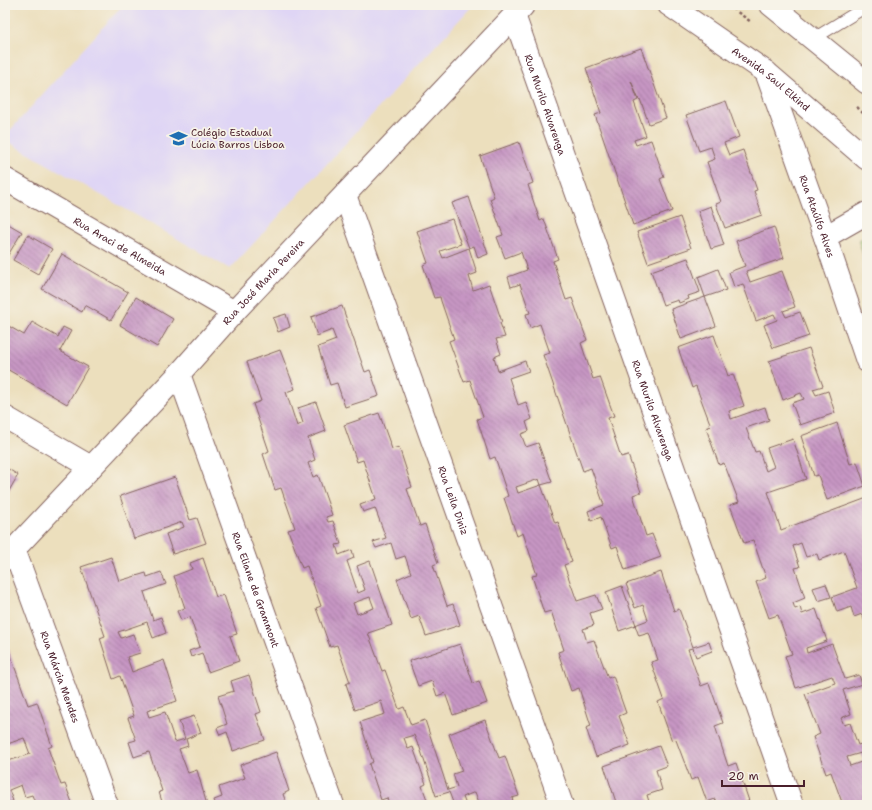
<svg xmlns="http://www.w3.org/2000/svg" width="872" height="810" font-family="'Shantell Sans',sans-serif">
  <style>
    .built { fill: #dfd5f5 }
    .park { fill: url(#park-tufts); stroke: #7c7b57 }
    .building { fill: url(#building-back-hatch); fill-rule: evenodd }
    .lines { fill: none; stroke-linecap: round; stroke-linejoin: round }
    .service-casing { stroke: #83625e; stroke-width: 13 }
    .minor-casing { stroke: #83625e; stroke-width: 24 }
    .secondary-casing { stroke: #83625e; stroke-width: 24 }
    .path { stroke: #83625e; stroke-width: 2.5; stroke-dasharray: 3 3; stroke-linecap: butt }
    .service { stroke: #fff; stroke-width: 11 }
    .minor { stroke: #fff; stroke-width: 22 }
    .secondary { stroke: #fff; stroke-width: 22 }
    .labels { text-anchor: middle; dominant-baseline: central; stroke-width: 3.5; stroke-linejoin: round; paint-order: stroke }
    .street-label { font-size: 10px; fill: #4a1f2b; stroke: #f7f3e8 }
    .poi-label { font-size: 10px; fill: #4a1f2b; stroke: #f7f3e8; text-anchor: start }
  </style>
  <defs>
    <pattern id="park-tufts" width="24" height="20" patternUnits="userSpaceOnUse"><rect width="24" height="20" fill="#add783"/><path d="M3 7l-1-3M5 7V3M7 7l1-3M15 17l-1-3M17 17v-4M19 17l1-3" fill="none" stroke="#96b871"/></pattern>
    <pattern id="building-back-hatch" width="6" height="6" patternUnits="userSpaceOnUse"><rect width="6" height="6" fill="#c695c3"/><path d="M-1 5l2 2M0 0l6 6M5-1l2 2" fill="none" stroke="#a3799f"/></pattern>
  </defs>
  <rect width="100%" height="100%" fill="#f7f3e8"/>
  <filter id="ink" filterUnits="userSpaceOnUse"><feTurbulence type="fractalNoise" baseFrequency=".025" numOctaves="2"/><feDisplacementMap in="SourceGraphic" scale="8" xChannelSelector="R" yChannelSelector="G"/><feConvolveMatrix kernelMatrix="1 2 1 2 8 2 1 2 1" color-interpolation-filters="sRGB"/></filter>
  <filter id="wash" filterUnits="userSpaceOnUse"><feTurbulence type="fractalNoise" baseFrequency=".012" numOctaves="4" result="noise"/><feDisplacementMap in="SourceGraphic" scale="16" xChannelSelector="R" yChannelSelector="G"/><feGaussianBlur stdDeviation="0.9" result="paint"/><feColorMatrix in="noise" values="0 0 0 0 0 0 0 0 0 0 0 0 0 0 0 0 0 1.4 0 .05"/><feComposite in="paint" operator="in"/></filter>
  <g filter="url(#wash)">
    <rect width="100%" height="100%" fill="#ecdfbd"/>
    <path class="built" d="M123,5H473L230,269L5,140V136Z"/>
    <path class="park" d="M867,237V266L858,240Z"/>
    <g id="blocks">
      <g class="building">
        <path d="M641,48L666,118L649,124L640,99L639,100L631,81L638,100L634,102L646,136L634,140L636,145L651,140L664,177L660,179L672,211L633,225L595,115L601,113L586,68Z"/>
        <path d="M726,101L739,137L724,143L729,155L743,150L757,190L754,191L762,215L725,228L716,204L721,202L707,162L715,159L711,147L699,151L686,115Z"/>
        <path d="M519,142L533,183L528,185L540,221L544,219L558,259L553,261L566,300L572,298L587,340L581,343L593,379L600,377L614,416L608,418L621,457L628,455L641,492L633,495L646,536L652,534L661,557L625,570L617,546L612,548L601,517L591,521L588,511L604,505L591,468L583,471L543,355L550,353L540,324L530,328L526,314L530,313L520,284L511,287L508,277L527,270L521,252L505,258L497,237L503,235L490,199L494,197L480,156Z"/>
        <path d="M469,197L488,254L478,258L474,246L469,248L452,203Z"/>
        <path d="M711,206L724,245L711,249L698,211Z"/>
        <path d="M680,217L691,248L648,263L637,232Z"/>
        <path d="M452,219L461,244L440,251L443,258L469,248L477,273L469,276L473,290L489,284L502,322L500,323L505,337L496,339L501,354L494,357L498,371L525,361L529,371L509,378L518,405L526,402L532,419L526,422L529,431L521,434L526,447L538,443L552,482L541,485L555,523L558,522L572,562L564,565L577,601L596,595L602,609L590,613L594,625L583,629L587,642L594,640L608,678L613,676L626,713L619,716L630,745L596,757L586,728L591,726L579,688L571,691L558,652L564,650L551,611L544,613L532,576L537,575L523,533L517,536L504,498L508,496L495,457L490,459L477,419L483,417L470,380L464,382L449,341L454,339L441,301L440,297L434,298L423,265L428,263L417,231ZM539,479L541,485L518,493L516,487Z"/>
        <path d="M5,222L22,232L5,260Z"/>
        <path d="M774,227L784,258L746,271L750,282L782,271L795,307L783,311L786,317L800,312L809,336L773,348L764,325L777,320L774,314L756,321L743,284L734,287L729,272L745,266L736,241Z"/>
        <path d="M28,235L52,249L38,274L13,260Z"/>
        <path d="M62,254L128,292L111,320L85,305L82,312L42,289Z"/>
        <path d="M688,258L700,292L688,296L689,299L679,303L678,300L663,305L651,271Z"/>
        <path d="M718,269L726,290L705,297L698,277Z"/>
        <path d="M136,297L173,319L157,347L120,325Z"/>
        <path d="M705,297L716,326L681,339L671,309Z"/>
        <path d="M342,306L365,372L370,370L379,396L345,407L337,383L330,385L318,347L336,340L332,330L317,336L311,317Z"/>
        <path d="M286,314L290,327L278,332L273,318Z"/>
        <path d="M32,322L58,337L63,327L71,331L60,351L88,367L67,404L5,368V324L24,335Z"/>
        <path d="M714,335L728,376L733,374L744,406L729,411L731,419L765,407L769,420L746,428L755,452L759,451L766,471L774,467L767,448L793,439L806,479L768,492L781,530L867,498V628L862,614L854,617L851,607L837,612L832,597L857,588L844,551L819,560L817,554L806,557L801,543L793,546L800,567L795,568L805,598L793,603L795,609L800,607L802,614L816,609L827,641L806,648L807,653L832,644L845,679L859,675L862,684L843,690L851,714L841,718L844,725L850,723L858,745L867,742V805H843L831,772L826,774L813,737L820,734L805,694L835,683L832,676L796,688L785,656L792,654L778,615L769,618L756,582L766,578L753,540L744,543L730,505L739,502L724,463L719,465L706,428L711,426L696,386L692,388L678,348ZM861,753L864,761L850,766L847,757Z"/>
        <path d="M809,348L823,386L813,389L816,395L828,391L835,413L800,425L792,403L804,399L801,393L783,400L769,361Z"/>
        <path d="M280,350L295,389L286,392L297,426L303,423L298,408L316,402L326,431L308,438L315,460L308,463L313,477L318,475L332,515L326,517L328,522L333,521L341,544L336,545L339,555L352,550L354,558L347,561L358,593L365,590L357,566L370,561L392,625L368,633L382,671L385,670L399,709L404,707L411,725L425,720L448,790L457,787L453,774L462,771L449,734L485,720L499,758L505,756L519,796L512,798L514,805H480L475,792L463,797L466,805H454L449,792L436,796L419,745H418L414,735L404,738L408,749L413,747L426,784L422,786L429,805H389L387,798L381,800L369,764L373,762L360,722L385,714L381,701L355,710L346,684L350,682L337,645L330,647L316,608L321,606L307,566L302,568L288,530L295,528L281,488L275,490L263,454L269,451L253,404L261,401L247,362ZM370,597L374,608L357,614L353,603Z"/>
        <path d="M379,413L392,449L399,447L412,487L407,489L420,526L425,524L438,563L433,565L447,606L453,604L460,625L426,636L419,616L411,619L397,579L411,573L405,556L396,559L391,543L376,548L373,542L386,538L375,508L363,512L360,505L376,499L363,460L357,462L344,425Z"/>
        <path d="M837,423L850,464L857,462L865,486L827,500L818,475L814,476L801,436Z"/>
        <path d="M5,467L18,475L5,498Z"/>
        <path d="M175,477L190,520L197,518L206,543L173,554L166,534L184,527L182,522L134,539L120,496Z"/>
        <path d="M111,557L119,581L146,573L147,577L161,572L166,584L144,592L153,620L161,617L166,633L153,638L147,622L118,632L121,638L133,634L140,653L127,657L132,672L164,660L177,701L147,711L149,717L165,712L175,742L185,739L179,721L194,716L201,733L186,739L188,746L179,749L188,773L197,770L207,805H163L159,792L162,791L149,752L134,757L129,742L136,740L128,718L134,716L120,676L113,679L100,638L105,636L81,567Z"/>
        <path d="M203,558L216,597L224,595L237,634L230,636L239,661L208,672L202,653L191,657L189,651L200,647L190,617L181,620L177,611L185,608L174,576L192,569L190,563Z"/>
        <path d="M661,572L674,611L679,609L693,647L709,642L712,651L696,657L693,648L688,649L701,686L709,683L723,723L715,726L728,766L736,763L749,801L738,805H717L715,799L707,802L698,777L691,780L676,740L672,741L658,702L664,699L651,662L658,660L649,633L639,636L635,625L648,620L643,605L635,608L626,584Z"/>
        <path d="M826,584L831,597L818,601L813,588Z"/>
        <path d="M622,586L636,625L619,631L606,592Z"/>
        <path d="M460,644L473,683L479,681L487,703L453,715L445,693L437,696L432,681L418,686L409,661Z"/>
        <path d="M7,645L28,705L37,702L52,746L48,748L61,785L65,784L73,805H36L32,795L25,797L21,785L9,790L13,801L5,804V762L30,754L24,738L5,745V646Z"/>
        <path d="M249,675L261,712L256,714L265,740L233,751L227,732L220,735L217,728L227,724L218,696L234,691L231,681Z"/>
        <path d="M659,746L667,766L656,770L662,790L647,795L650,805H617L604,766Z"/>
        <path d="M276,752L289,791L283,794L287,805H216L214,800L222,797L219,787L245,778L240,765Z"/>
      </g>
    </g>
  </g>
  <g filter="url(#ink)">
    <use href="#blocks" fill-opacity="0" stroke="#83625e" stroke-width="1"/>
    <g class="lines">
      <defs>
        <path id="service" d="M813,39L867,6"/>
        <g id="minor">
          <path id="s1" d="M514,15L792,805"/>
          <path id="s2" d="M766,72L825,237L867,361"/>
          <path id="s3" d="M5,179L234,312"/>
          <path id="s4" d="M345,195L562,805"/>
          <path d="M825,237L867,213"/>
          <path id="s5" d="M179,374L333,805"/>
          <path d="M5,417L91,467"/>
          <path id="s6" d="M14,549L107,805"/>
          <path id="s7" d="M5,559L179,374L234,312L523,6"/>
        </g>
        <g id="secondary">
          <path id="s8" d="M669,5L766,72L867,159"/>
          <path d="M771,5L867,83"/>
        </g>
      </defs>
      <use href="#service" class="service-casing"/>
      <use href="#minor" class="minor-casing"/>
      <use href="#secondary" class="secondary-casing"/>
      <g class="path">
        <path d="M728,5L751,22"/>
        <path d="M857,107L867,117"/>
      </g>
      <use href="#service" class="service"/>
      <use href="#minor" class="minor"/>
      <use href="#secondary" class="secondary"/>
    </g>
  </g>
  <defs>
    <symbol id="school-bare" viewBox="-9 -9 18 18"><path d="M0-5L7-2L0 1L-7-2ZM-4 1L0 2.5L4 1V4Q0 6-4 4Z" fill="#1f6fb2" stroke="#f7f3e8" stroke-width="2.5" paint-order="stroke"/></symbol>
  </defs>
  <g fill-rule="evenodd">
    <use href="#school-bare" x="166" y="126" width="25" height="25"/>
  </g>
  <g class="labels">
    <g class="street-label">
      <text stroke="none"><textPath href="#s8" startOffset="126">Avenida Saul Elkind</textPath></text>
      <text stroke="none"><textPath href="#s1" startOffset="95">Rua Murilo Alvarenga</textPath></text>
      <text stroke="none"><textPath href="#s2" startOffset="153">Rua Ataúlfo Alves</textPath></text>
      <text stroke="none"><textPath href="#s3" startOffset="133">Rua Araci de Almeida</textPath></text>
      <text stroke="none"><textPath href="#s7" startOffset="379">Rua José Maria Pereira</textPath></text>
      <text stroke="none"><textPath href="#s1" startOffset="419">Rua Murilo Alvarenga</textPath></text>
      <text stroke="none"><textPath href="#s4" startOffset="324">Rua Leila Diniz</textPath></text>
      <text stroke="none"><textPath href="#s5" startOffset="229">Rua Eliane de Grammont</textPath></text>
      <text stroke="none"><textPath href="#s6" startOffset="136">Rua Márcia Mendes</textPath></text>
    </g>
    <g class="poi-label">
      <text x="191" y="132">Colégio Estadual<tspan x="191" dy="12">Lúcia Barros Lisboa</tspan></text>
    </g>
  </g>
  <rect width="872" height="810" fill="none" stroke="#f7f3e8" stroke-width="20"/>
  <path d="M722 780v6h82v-6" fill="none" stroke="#4a1f2b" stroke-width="2"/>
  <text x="728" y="780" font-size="12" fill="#4a1f2b" stroke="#f7f3e8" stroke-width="3" paint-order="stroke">20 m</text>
</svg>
